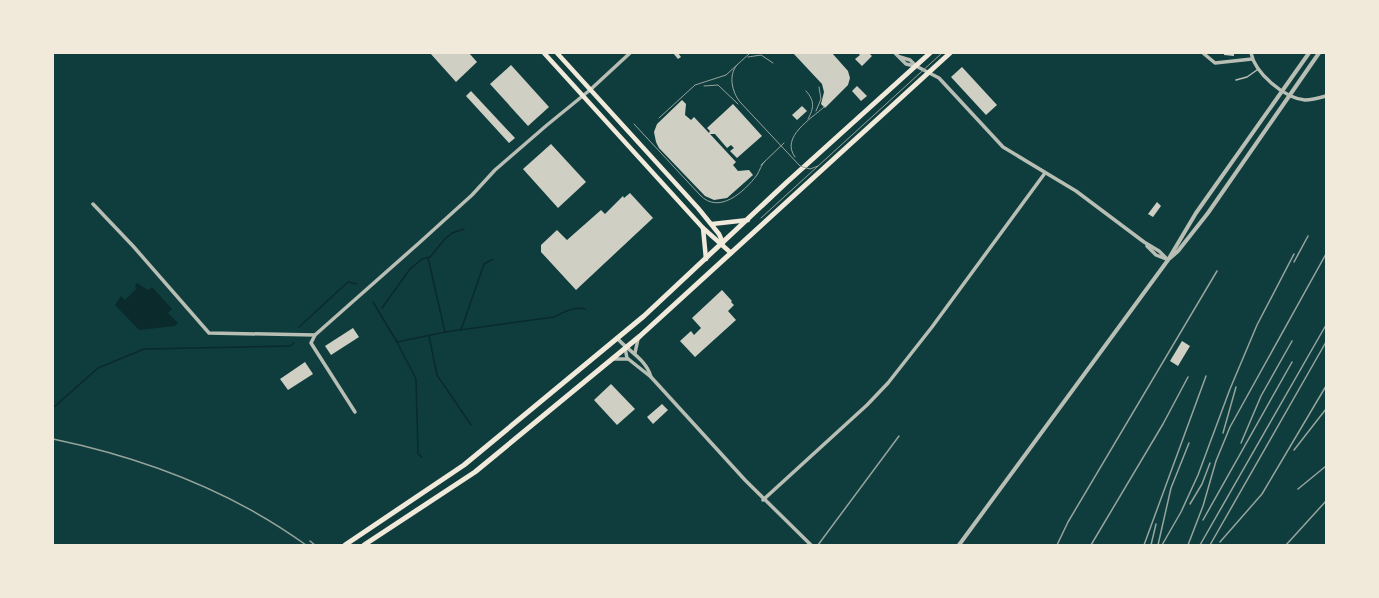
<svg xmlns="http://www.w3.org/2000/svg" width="1379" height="598" font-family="'Alegreya Sans',sans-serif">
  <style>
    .water { fill: #0a2a2b }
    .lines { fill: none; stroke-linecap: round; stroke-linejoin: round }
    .stream { stroke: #0a2a2b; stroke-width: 1.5 }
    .building { fill: #cfcfc3 }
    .service { stroke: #b8beb3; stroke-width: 1.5 }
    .minor { stroke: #b8beb3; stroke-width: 3.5 }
    .tertiary { stroke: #b8beb3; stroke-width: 4 }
    .secondary { stroke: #f1e9da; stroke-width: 4.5 }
    .primary { stroke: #f1e9da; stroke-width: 5 }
    .tram { stroke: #97a49c; stroke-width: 1 }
    .rail { stroke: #97a49c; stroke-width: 1.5 }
  </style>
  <rect width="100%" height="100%" fill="#0f3d3e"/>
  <path class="water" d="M137,283L148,290L152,287L172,309L168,313L178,323L175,326L139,330L115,305L121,296L125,300L136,289L135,286Z"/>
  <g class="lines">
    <g class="stream">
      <path d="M428,258L445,332"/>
      <path d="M373,302L397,342L445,332L554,317C563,312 575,306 585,309"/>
      <path d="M382,308L410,269L422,259L430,257L444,240L452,233L464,229"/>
      <path d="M299,327L348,282L356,284"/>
      <path d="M461,330L484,264L493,259"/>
      <path d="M429,336L437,375L471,425"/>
      <path d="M397,342L416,379L418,454L422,457"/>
      <path d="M54,407L98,368L144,349L290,346L294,343"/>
    </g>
  </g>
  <g class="building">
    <path d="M430,53H469L477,62L456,82Z"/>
    <path d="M673,53H678L681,57L678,59Z"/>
    <path d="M793,53H832L848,71L850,78L848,85L825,108L821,104L824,92L822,84Z"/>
    <path d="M858,53H869L872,56L862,66L855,59L860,55Z"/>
    <path d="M1224,53H1234V56L1224,55Z"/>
    <path d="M511,65L549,107L528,126L490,84Z"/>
    <path d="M962,67L997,105L986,115L951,77Z"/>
    <path d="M857,86L867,96L861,101L852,91Z"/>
    <path d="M471,91L515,138L509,143L466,96Z"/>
    <path d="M682,100L686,104L685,115L691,120L694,117L709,133L710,131L707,128L733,104L762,136L737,158L730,151L734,148L731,145L727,148L715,134H710L736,162L733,165L738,171L749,170L753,175L727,198L714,200L705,196L659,148L656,142L654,132L657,124Z"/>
    <path d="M802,106L807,111L797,120L792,115Z"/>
    <path d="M551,144L586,182L558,208L523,169Z"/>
    <path d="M630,193L653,218L576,290L541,252V245L557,230L567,240L601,210L605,214L623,196L624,198Z"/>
    <path d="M1157,202L1161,206L1153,217L1148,214Z"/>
    <path d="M722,290L732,301L731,302L734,305L728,311L736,320L695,357L680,341L691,331L694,335L701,328L692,318Z"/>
    <path d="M353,328L359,337L331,355L325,346Z"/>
    <path d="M1182,341L1190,346L1178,366L1170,361Z"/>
    <path d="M305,362L313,374L288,390L280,379Z"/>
    <path d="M611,384L635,409L617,425L594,400Z"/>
    <path d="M662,404L668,410L653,424L647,417Z"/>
  </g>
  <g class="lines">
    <path class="service" d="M1236,80L1247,77L1257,70"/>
    <g class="minor">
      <path d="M895,53L906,64L915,66"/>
      <path d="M1203,53L1215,63L1252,59"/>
      <path d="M1251,53C1255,73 1284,98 1305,100C1312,100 1319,98 1326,96"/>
      <path d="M900,57L910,60L916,66L939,78L1003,147L1076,191L1144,242L1159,251L1168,260"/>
      <path d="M93,204L133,246L209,333L315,335L419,243L472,195L495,170L547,125L590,90L630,53"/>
      <path d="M1147,246L1156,255L1166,259"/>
      <path d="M315,335L311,343L355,412"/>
      <path d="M617,338C628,351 646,359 651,377"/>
      <path d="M625,348L627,358L651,377L745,480L811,545"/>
      <path d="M635,353L638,339"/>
      <path d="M613,359H628"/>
      <path d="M763,500L867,405L888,383L932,327L1045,173"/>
    </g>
    <g class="tertiary">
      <path d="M1170,258L1178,251L1208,213L1319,53"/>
      <path d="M959,545L1168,260L1196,213L1309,53"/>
    </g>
    <g class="secondary">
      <path d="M544,53L703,228L731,253"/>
      <path d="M557,53L698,208L719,234L723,243"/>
      <path d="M712,224L748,220"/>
      <path d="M703,228L706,259"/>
    </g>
    <g class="primary">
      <path d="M345,545L464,465L644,316L786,183L930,53"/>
      <path d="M364,545L475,472L640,336L950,53"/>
    </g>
    <g class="tram">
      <path d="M748,57L761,55L773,63"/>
      <path d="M737,65C728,75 732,92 740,102L800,166L810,169L818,166"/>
      <path d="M704,86L718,85L738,104"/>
      <path d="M806,91C815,101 814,108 808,119"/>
      <path d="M816,111L821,99L819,87"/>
      <path d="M659,118L695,85L726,75L750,53"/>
      <path d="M634,124L700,195C719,215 744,192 757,175C760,170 761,165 765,161"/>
      <path d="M795,157C780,137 811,119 824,107"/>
      <path d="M761,165L784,143"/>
      <path d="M761,218L942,53"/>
    </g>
    <g class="rail">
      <path d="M1294,262L1308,236"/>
      <path d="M1223,433L1236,387"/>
      <path d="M53,439C144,458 230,490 306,545"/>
      <path d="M1241,443L1261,396L1292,341"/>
      <path d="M1294,450L1326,409"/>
      <path d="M1298,489L1326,466"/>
      <path d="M1190,504L1202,484L1210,463"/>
      <path d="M1203,520L1292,362"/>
      <path d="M310,541L315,545"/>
      <path d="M1220,542L1262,494L1326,386"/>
      <path d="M818,545L899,436"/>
      <path d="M1057,545L1068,522L1217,271"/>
      <path d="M1091,545L1163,424L1188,377"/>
      <path d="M1144,545L1206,376"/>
      <path d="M1151,545L1156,524"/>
      <path d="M1158,545L1171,488L1189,443"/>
      <path d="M1162,545L1181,512L1198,475L1230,389L1257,325L1294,254"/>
      <path d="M1188,545L1203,506L1216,461L1230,427L1326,254"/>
      <path d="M1200,545L1326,325"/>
      <path d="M1210,545L1326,342"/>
      <path d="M1286,545L1326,501"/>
    </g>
  </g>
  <rect width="1379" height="598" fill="none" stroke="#f1e9da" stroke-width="108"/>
</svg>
